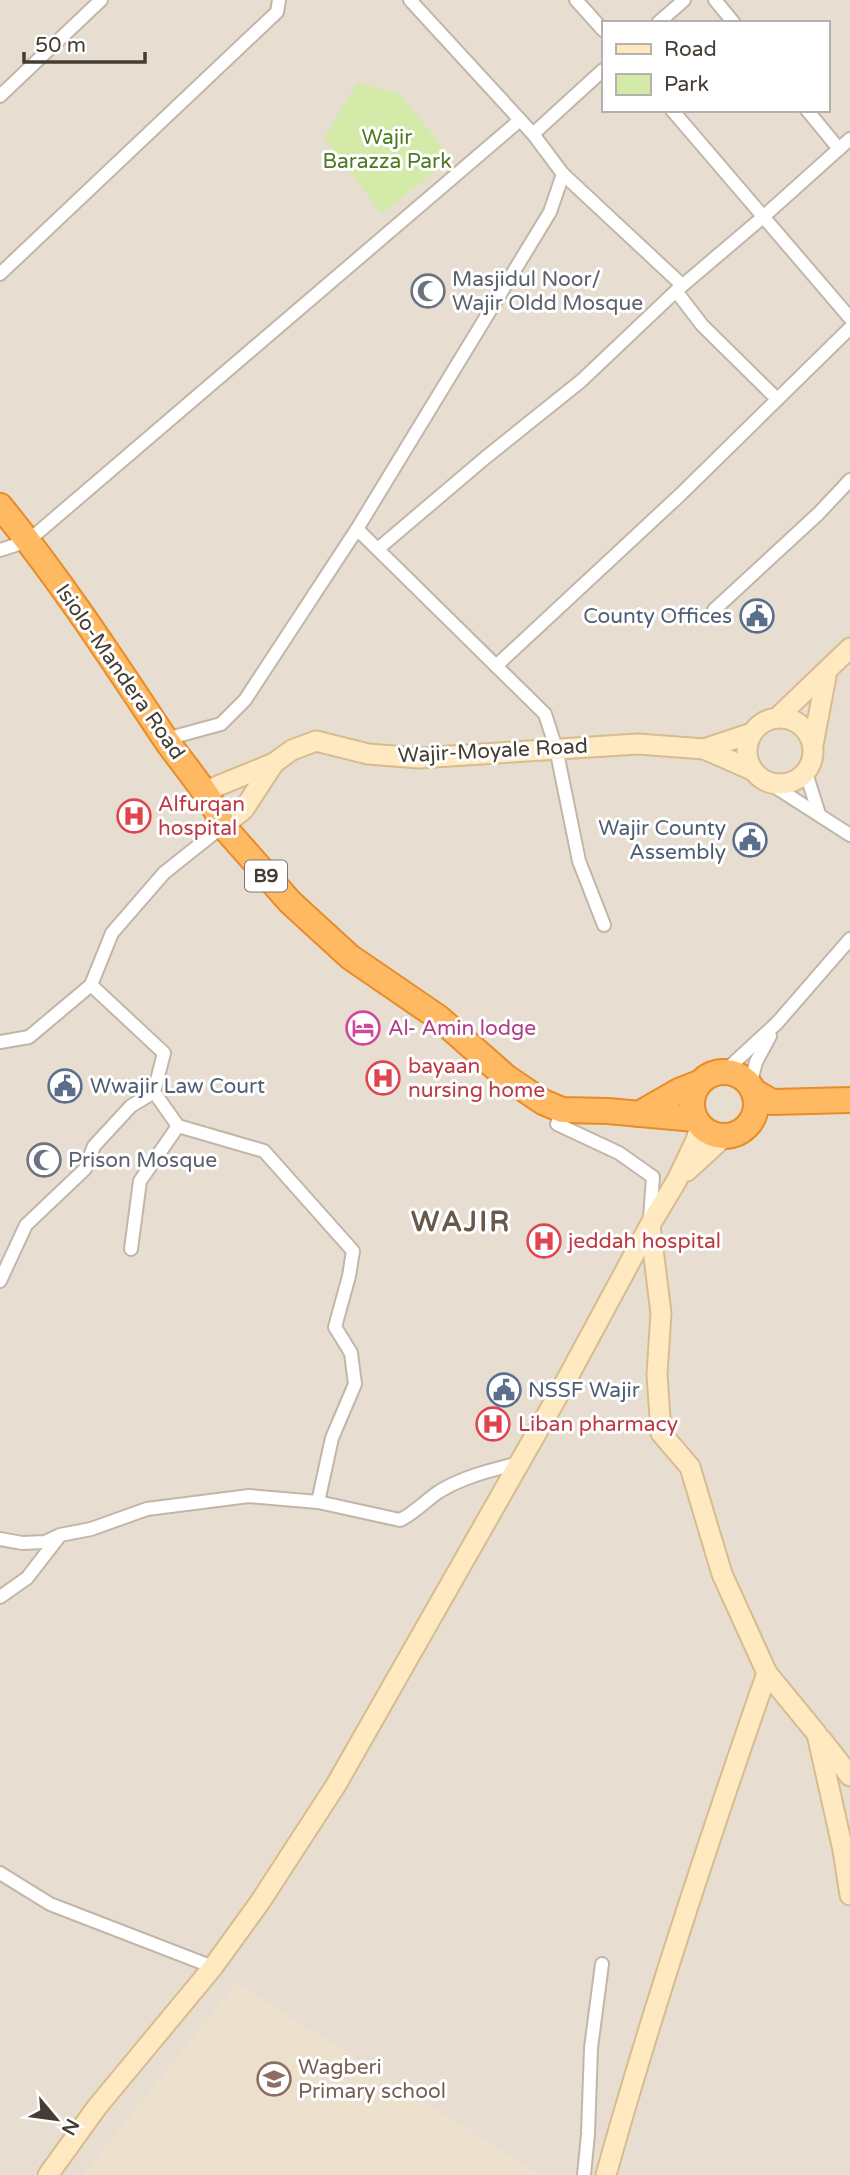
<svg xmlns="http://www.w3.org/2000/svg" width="850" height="2175" font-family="'Varela Round',sans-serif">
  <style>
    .residential { fill: #e7ded1; fill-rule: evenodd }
    .education { fill: #ede0cc }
    .green { fill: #d4eaa9 }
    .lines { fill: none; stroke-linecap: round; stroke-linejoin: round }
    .street-casing { stroke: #c2b6a8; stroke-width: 16 }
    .secondary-casing { stroke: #d6bc8f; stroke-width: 23 }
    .highway-casing { stroke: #e78c29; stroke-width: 28 }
    .street { stroke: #fff; stroke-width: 12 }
    .secondary { stroke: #ffe9c1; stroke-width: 19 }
    .highway { stroke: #ffb962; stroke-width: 24 }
    .labels { text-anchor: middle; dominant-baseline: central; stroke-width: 6; stroke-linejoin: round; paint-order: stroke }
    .shield { fill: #fff; stroke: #7d7670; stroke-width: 2 }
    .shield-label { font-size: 19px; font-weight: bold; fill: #453c33 }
    .park-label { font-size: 21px; fill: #4e7a23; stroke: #fff }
    .worship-label { font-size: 21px; fill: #5b616d; stroke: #fff; text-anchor: start }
    .service-label { font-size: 21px; fill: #4e5e75; stroke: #fff; text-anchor: end }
    .street-label { font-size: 21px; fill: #453c33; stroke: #fff }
    .health-label { font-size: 21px; fill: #be3a42; stroke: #fff; text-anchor: start }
    .hotel-label { font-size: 21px; fill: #b23c85; stroke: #fff; text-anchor: start }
    .education-label { font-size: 21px; fill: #785e54; stroke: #fff; text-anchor: start }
    .district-label { font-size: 28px; font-weight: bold; letter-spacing: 2px; fill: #69594a; stroke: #fff }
  </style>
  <rect width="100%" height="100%" fill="#f3ece3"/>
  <path class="residential" d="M0,0H850V2175H0ZM603,23H827V110H603Z"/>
  <path class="education" d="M236,1983H237L540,2175H83Z"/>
  <path class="green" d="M357,83L399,93L451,158L382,214L324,138Z"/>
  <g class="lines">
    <defs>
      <g id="street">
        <path d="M576,0L603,30"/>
        <path d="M715,0L734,23"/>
        <path d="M658,23L684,0"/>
        <path d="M0,96L101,0"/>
        <path d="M672,110L850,318"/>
        <path d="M807,110L839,149"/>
        <path d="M533,134L603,70"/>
        <path d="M563,174L682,285"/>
        <path d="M0,274L277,12L279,0"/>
        <path d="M676,291L702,325L777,399"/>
        <path d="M357,529L545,714L556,748L579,861L604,925"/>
        <path d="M379,548L485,458L581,381L676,291L763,217L850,139"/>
        <path d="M0,550L28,541L520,120"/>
        <path d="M714,610L818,514L850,480"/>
        <path d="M496,666L681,494L850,328"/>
        <path d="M166,739L221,724L245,700L357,529L550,212L563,174L533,134L410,0"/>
        <path d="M806,773L819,814"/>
        <path d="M769,783L850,835"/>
        <path d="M91,985L164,1053L154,1092L178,1126L264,1151L353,1251L349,1276L335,1327L351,1353L355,1384L332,1438L318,1502"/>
        <path d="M0,1042L29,1037L91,985L112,933L164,873L223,826"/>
        <path d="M725,1071L777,1023L850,939"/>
        <path d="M750,1085L756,1062L770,1036"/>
        <path d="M562,1110L557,1124L619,1153L653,1177L650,1219"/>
        <path d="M131,1249L140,1181L178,1126"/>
        <path d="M0,1281L26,1225L85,1169L94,1146L131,1106L154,1092"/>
        <path d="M0,1539L22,1543L45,1542L60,1535L91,1529L147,1509L249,1496L318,1502L400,1520C415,1513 426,1500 440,1491C465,1476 492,1470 519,1463"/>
        <path d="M0,1597L27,1578L58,1538"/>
        <path d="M0,1873L50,1904L213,1967"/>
        <path d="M584,2175L588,2134L591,2048L602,1964"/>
      </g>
      <g id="secondary">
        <path d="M778,717L850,648"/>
        <circle cx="780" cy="751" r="33"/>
        <path d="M813,745L827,671"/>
        <path d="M704,749L752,770"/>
        <path d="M203,792L274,763L292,750L316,741L368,754L419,758L638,744L704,749L752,733"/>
        <path d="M223,826L244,809L274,763"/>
        <path d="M687,1171L724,1137"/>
        <path d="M767,1673L817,1734L843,1850L850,1895"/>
        <path d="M822,1740L850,1776"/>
        <path d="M48,2175L97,2107L213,1967L260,1902L336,1785L561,1390L650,1225L677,1180L696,1140L700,1126"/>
        <path d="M606,2175C653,2006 709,1839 767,1673L722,1574L690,1467L661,1433L657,1374L661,1313L650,1225"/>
      </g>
      <g id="highway">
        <path d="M0,506C60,579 112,659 164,737C182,764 213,797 223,826L290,902L350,957L439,1018L506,1077L543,1102L562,1110L608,1111L695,1119"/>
        <circle cx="724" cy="1104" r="32"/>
        <path d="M753,1091L772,1102L850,1100"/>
        <path d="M639,1114L679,1091L699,1083"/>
      </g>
    </defs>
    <use href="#street" class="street-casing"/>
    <use href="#secondary" class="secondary-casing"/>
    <use href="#highway" class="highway-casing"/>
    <use href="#street" class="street"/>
    <use href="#secondary" class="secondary"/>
    <use href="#highway" class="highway"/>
  </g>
  <defs>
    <symbol id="mosque-ring" viewBox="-11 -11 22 22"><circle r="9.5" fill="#fff" stroke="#6b7280" stroke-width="1.5"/><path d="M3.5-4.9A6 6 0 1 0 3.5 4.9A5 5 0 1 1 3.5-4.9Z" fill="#6b7280"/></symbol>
    <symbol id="civic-ring" viewBox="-11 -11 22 22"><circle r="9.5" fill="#fff" stroke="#5c6f8a" stroke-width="1.5"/><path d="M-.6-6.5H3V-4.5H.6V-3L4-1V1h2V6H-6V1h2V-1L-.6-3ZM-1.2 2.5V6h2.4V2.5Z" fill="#5c6f8a"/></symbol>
    <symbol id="hospital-ring" viewBox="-11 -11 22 22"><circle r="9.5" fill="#fff" stroke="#e0444e" stroke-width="1.5"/><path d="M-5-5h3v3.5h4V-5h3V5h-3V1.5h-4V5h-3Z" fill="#e0444e"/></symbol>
    <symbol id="hotel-ring" viewBox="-11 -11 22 22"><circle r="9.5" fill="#fff" stroke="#d1479c" stroke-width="1.5"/><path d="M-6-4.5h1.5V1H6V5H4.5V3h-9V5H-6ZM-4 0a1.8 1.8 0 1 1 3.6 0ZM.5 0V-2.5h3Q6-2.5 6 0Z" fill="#d1479c"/></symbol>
    <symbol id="school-ring" viewBox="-11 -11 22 22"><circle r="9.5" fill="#fff" stroke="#8d6e63" stroke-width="1.5"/><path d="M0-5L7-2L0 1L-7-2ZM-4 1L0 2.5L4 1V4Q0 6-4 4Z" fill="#8d6e63"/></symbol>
  </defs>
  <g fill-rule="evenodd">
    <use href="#mosque-ring" x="409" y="272" width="38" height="38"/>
    <use href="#civic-ring" x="738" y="597" width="38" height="38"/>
    <use href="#hospital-ring" x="115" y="797" width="38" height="38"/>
    <use href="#civic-ring" x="731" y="821" width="38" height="38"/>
    <use href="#hotel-ring" x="344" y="1009" width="38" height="38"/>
    <use href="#hospital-ring" x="364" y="1059" width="38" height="38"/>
    <use href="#civic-ring" x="46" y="1067" width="38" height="38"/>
    <use href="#mosque-ring" x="25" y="1141" width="38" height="38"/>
    <use href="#hospital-ring" x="525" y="1222" width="38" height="38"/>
    <use href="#civic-ring" x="485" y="1371" width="38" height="38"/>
    <use href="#hospital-ring" x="474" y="1405" width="38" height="38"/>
    <use href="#school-ring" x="255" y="2060" width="38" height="38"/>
  </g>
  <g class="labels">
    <rect class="shield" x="245" y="860.5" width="42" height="31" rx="5"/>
    <g class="shield-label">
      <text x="266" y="876">B9</text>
    </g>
    <g class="park-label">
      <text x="387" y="137">Wajir<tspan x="387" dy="24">Barazza Park</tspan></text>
    </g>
    <g class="worship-label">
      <text x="452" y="279">Masjidul Noor/<tspan x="452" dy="24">Wajir Oldd Mosque</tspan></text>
      <text x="68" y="1160">Prison Mosque</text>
    </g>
    <g class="service-label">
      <text x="732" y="616">County Offices</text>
      <text x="726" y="828">Wajir County<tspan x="726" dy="24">Assembly</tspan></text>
      <text x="90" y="1086" text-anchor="start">Wwajir Law Court</text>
      <text x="528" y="1390" text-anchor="start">NSSF Wajir</text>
    </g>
    <g class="street-label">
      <text transform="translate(120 672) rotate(55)">Isiolo-Mandera Road</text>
      <text transform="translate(493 751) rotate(-3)">Wajir-Moyale Road</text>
    </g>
    <g class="health-label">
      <text x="158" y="804">Alfurqan<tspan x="158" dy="24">hospital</tspan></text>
      <text x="408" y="1066">bayaan<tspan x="408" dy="24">nursing home</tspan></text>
      <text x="568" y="1241">jeddah hospital</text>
      <text x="518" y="1424">Liban pharmacy</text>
    </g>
    <g class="hotel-label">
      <text x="388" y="1028">Al- Amin lodge</text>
    </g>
    <g class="education-label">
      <text x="298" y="2067">Wagberi<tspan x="298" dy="24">Primary school</tspan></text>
    </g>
    <g class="district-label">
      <text x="461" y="1222">WAJIR</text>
    </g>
  </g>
  <rect x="602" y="21" width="228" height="91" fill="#ffffff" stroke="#b5b1ad" stroke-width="2"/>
  <rect x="616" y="44" width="35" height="10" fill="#ffe9c1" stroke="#b5b1ad" stroke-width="2"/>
  <text x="664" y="56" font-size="21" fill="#453c33">Road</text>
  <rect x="616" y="74" width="35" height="21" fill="#d4eaa9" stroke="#b5b1ad" stroke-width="2"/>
  <text x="664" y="91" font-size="21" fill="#453c33">Park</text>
  <g transform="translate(56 2119) rotate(119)" stroke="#ffffff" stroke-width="5" paint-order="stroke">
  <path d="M0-5L12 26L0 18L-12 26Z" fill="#453c33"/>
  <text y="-10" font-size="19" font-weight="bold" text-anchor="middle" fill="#453c33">N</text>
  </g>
  <path d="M24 52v10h121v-10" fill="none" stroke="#453c33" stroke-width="3.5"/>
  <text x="35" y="52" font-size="21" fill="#453c33" stroke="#ffffff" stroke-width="5" paint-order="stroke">50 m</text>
</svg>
